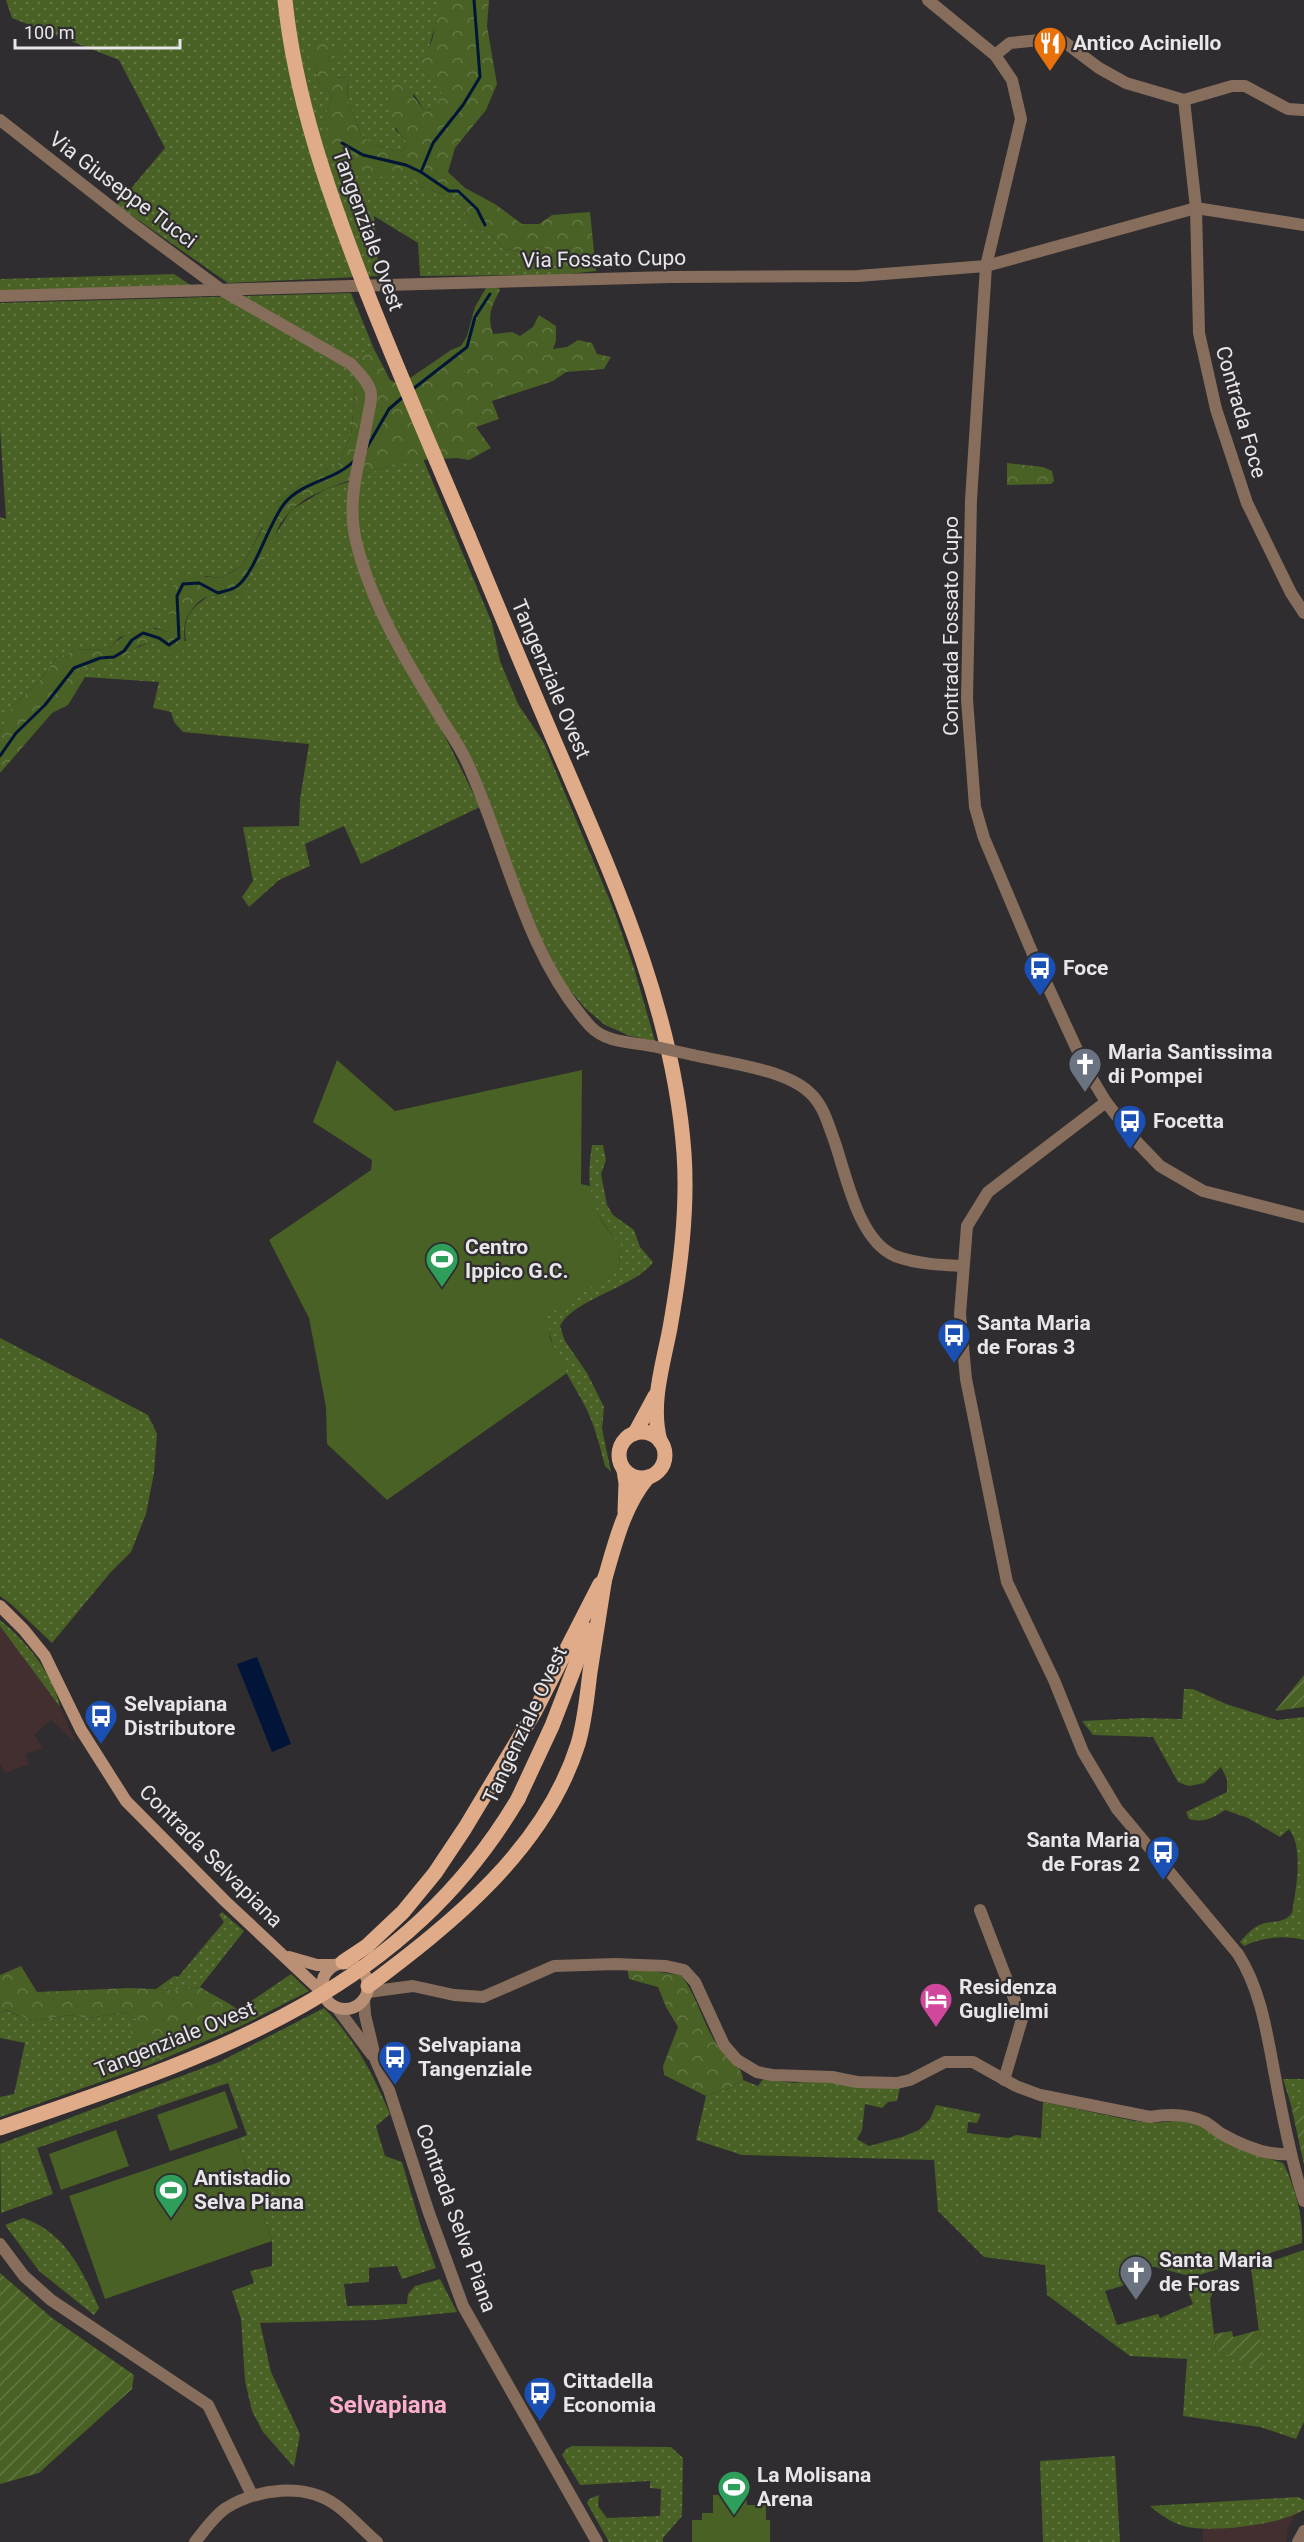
<svg xmlns="http://www.w3.org/2000/svg" width="1304" height="2542" font-family="Roboto,sans-serif">
  <style>
    .commercial { fill: #442f30 }
    .grass { fill: url(#grass-dots) }
    .forest { fill: url(#forest-crowns) }
    .garden { fill: url(#garden-furrows) }
    .pitch { fill: #496124 }
    .water { fill: #001537 }
    .lines { fill: none; stroke-linecap: round; stroke-linejoin: round }
    .stream { stroke: #001537; stroke-width: 3 }
    .minor { stroke: #876d5c; stroke-width: 12 }
    .tertiary { stroke: #876d5c; stroke-width: 12 }
    .secondary { stroke: #b99075; stroke-width: 12 }
    .primary { stroke: #e0ab88; stroke-width: 15 }
    .minor-bridge { stroke: #876d5c; stroke-width: 12 }
    .primary-bridge { stroke: #e0ab88; stroke-width: 15 }
    .labels { text-anchor: middle; dominant-baseline: central; stroke-width: 4.5; stroke-linejoin: round; paint-order: stroke }
    .poi-label { font-size: 21px; font-weight: bold; fill: #e8e6e8; stroke: #2f2d2f; text-anchor: start }
    .street-label { font-size: 21px; fill: #e8e6e8; stroke: #2f2d2f }
    .quarter-label { font-size: 24px; font-weight: bold; fill: #fdaece; stroke: #2f2d2f }
  </style>
  <defs>
    <pattern id="grass-dots" width="8" height="8" patternUnits="userSpaceOnUse" patternTransform="scale(1.5)"><rect width="8" height="8" fill="#496124"/><path d="M2 2h.1M6 6h.1" fill="none" stroke="#637844" stroke-width="1.8" stroke-linecap="round"/></pattern>
    <pattern id="forest-crowns" width="20" height="18" patternUnits="userSpaceOnUse" patternTransform="scale(1.5)"><rect width="20" height="18" fill="#496124"/><path d="M2 6a3 3 0 1 1 6 0M12 15a3 3 0 1 1 6 0" fill="none" stroke="#637844"/></pattern>
    <pattern id="garden-furrows" width="10" height="10" patternUnits="userSpaceOnUse" patternTransform="scale(1.5)"><rect width="10" height="10" fill="#496124"/><path d="M-1 1l2-2M0 10L10 0M9 11l2-2" fill="none" stroke="#637844"/></pattern>
  </defs>
  <rect width="100%" height="100%" fill="#2f2d2f"/>
  <g class="commercial">
    <path d="M0,1626L60,1707L76,1743L51,1720L34,1735L43,1748L25,1754L29,1764L6,1773L0,1764Z"/>
    <path d="M1298,2497L1304,2500V2510L1296,2514L1288,2527L1286,2542H1203L1202,2503Z"/>
  </g>
  <g class="grass">
    <path d="M6,0H443C435,22 430,46 423,70L443,89L436,109L424,110L414,94L395,129L406,141L404,150L395,151L372,144L361,134L348,101L347,78L333,77L328,54L342,51L309,56L316,68L318,82L332,95L326,115L337,163L352,166L372,176L407,173L419,186L453,197L476,227L490,234L504,249L527,252L541,246L552,253L560,275L420,276L418,243L374,216L379,276L228,283L117,205L165,148L119,60L12,18Z"/>
    <path d="M174,274L193,287L0,293V279Z"/>
    <path d="M351,293L374,349L365,352L353,377L355,391L351,436L337,465L322,470L275,504L242,566L221,578L205,576L170,613L168,632L155,628L120,637L109,649L75,650L56,658L41,679L16,703L0,732V517L6,519L0,428V303Z"/>
    <path d="M423,459L492,623L500,661L518,704L544,743L613,908L634,968L655,1041L630,1036L605,1025L585,1008L565,984L533,924L504,842L390,622L374,584L361,539L357,520L358,477L402,461Z"/>
    <path d="M351,481L348,526L436,718L480,807L361,864L344,826L305,844L310,866L279,880L249,907L242,897L253,881L243,827L299,826L300,799L309,744L183,732L174,722L171,712L153,708L159,682L85,677L90,665L102,662L151,642L186,641C183,622 187,612 202,601C206,598 207,596 210,596C222,594 231,596 243,592L250,579L257,575L272,540L291,510L326,489Z"/>
    <path d="M592,1145H603L606,1160L601,1174L607,1205L613,1215L634,1230L640,1247L653,1262C636,1287 573,1299 560,1326L565,1341L587,1373L604,1407L602,1429L611,1472L605,1466C600,1447 595,1426 586,1408C571,1378 548,1350 547,1315L614,1272L619,1264L621,1246C591,1211 585,1191 592,1145Z"/>
    <path d="M0,1338L148,1415L157,1434L154,1473L146,1514L131,1552L110,1573L52,1643L11,1604L0,1596Z"/>
    <path d="M0,1620C27,1642 52,1672 60,1707L0,1626Z"/>
    <path d="M1184,1689H1193L1226,1704L1277,1720L1304,1717V1940C1285,1935 1262,1937 1244,1946L1240,1942C1246,1935 1253,1927 1262,1924C1274,1920 1284,1924 1292,1913C1296,1888 1304,1848 1289,1829L1280,1837L1248,1818L1225,1810C1213,1818 1204,1823 1189,1819L1186,1812L1227,1792V1779L1221,1767L1204,1783L1189,1786L1178,1782L1153,1737L1093,1735L1082,1721L1142,1718L1182,1719Z"/>
    <path d="M222,1912L244,1931L200,1987L183,1990L156,1989L174,1976L178,1977L224,1922L219,1915Z"/>
    <path d="M291,1974L309,1991L241,2026L238,2010Z"/>
    <path d="M324,2008C355,2039 373,2074 390,2114L376,2126L385,2156L402,2162L421,2227L436,2268L402,2279L397,2266L369,2268V2282L344,2284L347,2306L407,2304L408,2294L415,2286L440,2279L457,2312L377,2320L260,2323L271,2372L300,2434L294,2467L263,2432L252,2411L245,2381L241,2319L232,2291L254,2283L250,2271L272,2266V2241L237,2139L247,2135L228,2083L37,2148L53,2194L1,2213L0,2144L219,2062Z"/>
    <path d="M5,2010L33,2021L69,2015L89,2018L124,2012L138,2020L132,2054L139,2053L149,2065L0,2117V2097L14,2094L25,2043L0,2038V2012Z"/>
    <path d="M763,2079L795,2083L814,2080L900,2087L897,2101L888,2102L882,2108L865,2104L862,2130L857,2139L869,2146L902,2137L919,2130L930,2119L936,2105L981,2114L977,2123L968,2122L967,2133L1009,2138L1016,2135L1041,2138L1043,2102L1135,2121L1153,2123L1187,2120L1202,2126L1251,2153L1283,2163C1294,2184 1304,2218 1302,2243L1193,2277L1155,2267H1141L1131,2273L1135,2282L1105,2291L1117,2325L1158,2314L1160,2318L1193,2304L1187,2289L1217,2280L1210,2300L1216,2350L1264,2371L1251,2268L1304,2250V2422L1296,2439L1260,2427L1183,2416L1187,2359L1130,2356L1047,2295L1045,2265L984,2257L938,2211L934,2160L742,2155L696,2140L706,2096L732,2087L743,2080L758,2086Z"/>
    <path d="M1283,2079H1304V2106L1291,2105Z"/>
    <path d="M23,2218C65,2232 82,2270 99,2308L94,2315L39,2271L5,2225Z"/>
    <path d="M572,2446L671,2447L683,2458L682,2516L663,2538V2542H609L587,2503L589,2499L599,2495L598,2506L607,2518L660,2516L661,2489L650,2488V2481L580,2485L562,2455L566,2449Z"/>
    <path d="M1115,2456L1120,2542H1043L1040,2461Z"/>
    <path d="M1298,2497L1304,2500V2510C1277,2525 1225,2531 1194,2528C1178,2527 1161,2516 1150,2506Z"/>
  </g>
  <g class="forest">
    <path d="M443,0H489L487,26L497,84L486,110L455,148L448,172L465,188L495,204L522,224H539L552,215L590,212L596,271L560,275L552,253L541,246L528,252L504,249L490,234L476,227L453,197L419,186L407,174C397,175 383,178 372,176C364,174 334,161 327,155L326,115L332,95L318,82L316,68L309,56L314,40L344,52L328,55L334,77L347,78L348,101L361,134L372,144L395,151L404,150L406,141C390,124 388,108 387,84L403,83L424,110L436,109L442,89L423,70L419,57C434,47 433,35 436,18C437,12 441,6 443,0Z"/>
    <path d="M496,286L500,290C491,307 487,316 493,334L512,332L520,336L533,327L539,315L556,326V341L553,349L567,347L578,340L592,343L597,354L611,357L604,369L566,372L553,381L492,401L499,419L476,427L491,448L469,460L457,458L402,461L326,489L307,498L291,510L280,524L257,576L250,579L243,592C231,596 222,594 210,596C199,598 188,612 185,623C183,633 186,641 183,651L174,653L151,642L139,646L117,661L90,665L85,677L68,705L52,713L0,773V732L7,716L16,703L41,679L56,658L75,650L109,649C127,630 143,624 168,632L170,588L186,575L221,578L234,571L242,566L263,528L260,519L266,507L275,504L322,470L337,465L351,436L355,391L353,377L365,352L374,349L390,380L400,385L451,350L461,346L467,336L475,307L486,288Z"/>
    <path d="M1007,463L1043,467L1052,471L1054,481L1051,484L1007,485Z"/>
    <path d="M21,1966L37,1992L128,1988L183,1990L200,1987C213,1996 226,2000 238,2010L241,2026L149,2065L139,2053L132,2055L131,2031L138,2020L124,2012L89,2018L69,2015L33,2021L6,2010L0,2012V1975Z"/>
    <path d="M627,1968L681,1975C698,1997 703,2025 718,2046C726,2056 743,2066 743,2080L732,2087L706,2096L664,2075L663,2066L678,2027L666,2007L658,1987L629,1979Z"/>
  </g>
  <g class="garden">
    <path d="M1304,1675V1707L1275,1711Z"/>
    <path d="M1291,2105L1304,2106V2165Z"/>
    <path d="M0,2273L52,2318L134,2375L132,2389L39,2473L0,2484Z"/>
    <path d="M1259,2330L1265,2372L1216,2350L1214,2334L1232,2331L1233,2337Z"/>
  </g>
  <g class="pitch">
    <path d="M337,1060L395,1111L582,1070L581,1184L590,1186C595,1214 603,1225 621,1246L619,1264L615,1272L548,1315L550,1338L567,1373L387,1500L327,1444L326,1407L309,1318L269,1240L371,1170L372,1160L313,1122Z"/>
    <path d="M225,2091L238,2128L170,2151L157,2115Z"/>
    <path d="M116,2130L129,2166L61,2190L49,2154Z"/>
    <path d="M237,2139L272,2241L105,2299L69,2196Z"/>
    <path d="M713,2495H746L747,2505H766V2520H770V2542H692V2520H702V2513H713Z"/>
  </g>
  <path class="water" d="M257,1657L291,1744L272,1752L237,1664Z"/>
  <g class="lines">
    <g class="stream">
      <path d="M342,143L363,155L406,165L421,172L449,191H458L477,209L485,225"/>
      <path d="M421,172L433,143L463,105L480,77L474,0"/>
      <path d="M413,389L467,347L475,317L490,294"/>
      <path d="M366,449L389,409L403,397"/>
      <path d="M0,756L16,733L45,705L74,668L100,658L114,657L124,651L132,640L143,633L159,638L169,645L179,638L177,596L183,584L199,583L218,593C224,591 231,590 236,587C255,574 267,526 284,504C302,481 335,481 355,460"/>
    </g>
    <g class="minor">
      <path d="M928,0L995,55L1012,80L1021,119L986,266L971,500L967,699L975,807L984,838L1032,952L1085,1067L1106,1102L1136,1141L1160,1166L1203,1191L1304,1217"/>
      <path d="M995,55L1010,43L1059,38L1099,68L1126,83L1184,100L1232,86H1245L1288,109L1304,110"/>
      <path d="M1184,100L1196,208L1199,333L1216,409L1247,503L1291,593L1304,613"/>
      <path d="M0,120L134,225L223,291L351,364C358,372 370,383 371,394C372,401 368,413 367,421C360,462 346,499 356,541C370,600 402,654 433,705C443,723 457,741 466,760C507,848 523,951 590,1026C606,1043 630,1042 652,1046"/>
      <path d="M0,296L670,277L858,276L986,266L1196,208L1304,225"/>
      <path d="M693,1055C727,1063 785,1069 810,1093C823,1105 827,1121 833,1137C846,1172 857,1240 895,1256C917,1264 940,1265 963,1266"/>
      <path d="M1106,1102L988,1192L967,1226L960,1314L966,1379L1007,1582L1054,1680L1083,1752L1117,1809L1238,1954C1261,1990 1267,2034 1275,2076C1283,2119 1291,2160 1304,2201"/>
      <path d="M980,1910L1022,2019L1004,2080"/>
      <path d="M368,1992L413,1986L454,1995L483,1997L554,1966L615,1964L666,1966L684,1970L695,1982L724,2045L737,2060L757,2072L772,2075L832,2077L857,2082L897,2083L910,2080L945,2062H973L1016,2086L1040,2095L1150,2117C1167,2114 1188,2114 1205,2122C1210,2125 1215,2129 1220,2133C1241,2145 1266,2156 1290,2154"/>
      <path d="M0,2244L24,2276L51,2300L208,2405L252,2495"/>
      <path d="M195,2542C204,2531 214,2516 226,2508C257,2489 304,2482 336,2505C350,2515 363,2530 377,2542"/>
      <path d="M1298,2542L1304,2531"/>
    </g>
    <g class="tertiary">
      <path d="M364,2000L365,2015L376,2061L389,2090L429,2213L463,2306L597,2542"/>
      <path d="M337,2008L372,2055"/>
    </g>
    <g class="secondary">
      <path d="M0,1606L24,1630L45,1656L81,1730L126,1801L225,1901L323,1993"/>
      <path d="M289,1957L317,1965H334"/>
      <circle cx="345" cy="1986" r="23"/>
    </g>
    <g class="primary">
      <path d="M468,535C500,612 532,690 566,768C619,891 674,1016 684,1153C688,1211 680,1271 670,1328C663,1365 650,1404 660,1441"/>
      <circle cx="642" cy="1455" r="23"/>
      <path d="M635,1433L655,1396"/>
      <path d="M624,1470L626,1483L625,1512"/>
      <path d="M603,1585C614,1548 623,1506 648,1477"/>
      <path d="M518,1799L552,1726L589,1630"/>
      <path d="M343,1962L367,1946L403,1912L435,1873L465,1828L534,1713L600,1584"/>
      <path d="M368,1986C452,1923 545,1849 578,1744C585,1721 587,1696 590,1672C595,1640 600,1609 605,1577"/>
    </g>
    <path class="minor-bridge" d="M652,1046L693,1055"/>
    <g class="primary-bridge">
      <path d="M285,0C295,98 329,194 364,285C397,369 433,452 468,535"/>
      <path d="M0,2128C206,2057 400,1998 518,1799"/>
    </g>
  </g>
  <defs>
    <symbol id="restaurant-pin" viewBox="-11 -11 22 30"><path d="M0 17L-7.5 6A9.5 9.5 0 1 1 7.5 6Z" fill="#e8710a" stroke="#2f2d2f"/><path d="M-5-6h1v4h1v-4h1v4h1v-4h1v5L-1.5 .5V6h-2V.5L-5-1ZM5-6V6H3V1.5H1.5Q1.5-4 5-6Z" fill="#fff"/></symbol>
    <symbol id="bus-pin" viewBox="-11 -11 22 30"><path d="M0 17L-7.5 6A9.5 9.5 0 1 1 7.5 6Z" fill="#1a4fb4" stroke="#2f2d2f"/><path d="M-5-6H5V4H4V6H2V4H-2V6H-4V4H-5ZM-3.5-4V0h7V-4ZM-3.5 1.2v1.5H-2V1.2ZM2 1.2v1.5H3.5V1.2Z" fill="#fff"/></symbol>
    <symbol id="church-pin" viewBox="-11 -11 22 30"><path d="M0 17L-7.5 6A9.5 9.5 0 1 1 7.5 6Z" fill="#6b7280" stroke="#2f2d2f"/><path d="M-1.2-6h2.4v3.5h3.3v2.4h-3.3V6h-2.4V-.1h-3.3v-2.4h3.3Z" fill="#fff"/></symbol>
    <symbol id="stadium-pin" viewBox="-11 -11 22 30"><path d="M0 17L-7.5 6A9.5 9.5 0 1 1 7.5 6Z" fill="#2e9e5b" stroke="#2f2d2f"/><path d="M0-5a6.5 5 0 1 0 0 10a6.5 5 0 1 0 0-10ZM-3.5-1.8h7v3.6h-7Z" fill="#fff"/></symbol>
    <symbol id="hotel-pin" viewBox="-11 -11 22 30"><path d="M0 17L-7.5 6A9.5 9.5 0 1 1 7.5 6Z" fill="#d1479c" stroke="#2f2d2f"/><path d="M-6-4.5h1.5V1H6V5H4.5V3h-9V5H-6ZM-4 0a1.8 1.8 0 1 1 3.6 0ZM.5 0V-2.5h3Q6-2.5 6 0Z" fill="#fff"/></symbol>
  </defs>
  <g fill-rule="evenodd">
    <use href="#restaurant-pin" x="1031" y="24" width="38" height="52"/>
    <use href="#bus-pin" x="1021" y="949" width="38" height="52"/>
    <use href="#church-pin" x="1066" y="1045" width="38" height="52"/>
    <use href="#bus-pin" x="1111" y="1102" width="38" height="52"/>
    <use href="#stadium-pin" x="423" y="1240" width="38" height="52"/>
    <use href="#bus-pin" x="935" y="1316" width="38" height="52"/>
    <use href="#bus-pin" x="82" y="1697" width="38" height="52"/>
    <use href="#bus-pin" x="1144" y="1833" width="38" height="52"/>
    <use href="#hotel-pin" x="917" y="1980" width="38" height="52"/>
    <use href="#bus-pin" x="376" y="2038" width="38" height="52"/>
    <use href="#stadium-pin" x="152" y="2171" width="38" height="52"/>
    <use href="#church-pin" x="1117" y="2253" width="38" height="52"/>
    <use href="#bus-pin" x="521" y="2374" width="38" height="52"/>
    <use href="#stadium-pin" x="715" y="2468" width="38" height="52"/>
  </g>
  <g class="labels">
    <g class="poi-label">
      <text x="1073" y="43">Antico Aciniello</text>
      <text x="1063" y="968">Foce</text>
      <text x="1108" y="1052">Maria Santissima<tspan x="1108" dy="24">di Pompei</tspan></text>
      <text x="1153" y="1121">Focetta</text>
      <text x="465" y="1247">Centro<tspan x="465" dy="24">Ippico G.C.</tspan></text>
      <text x="977" y="1323">Santa Maria<tspan x="977" dy="24">de Foras 3</tspan></text>
      <text x="124" y="1704">Selvapiana<tspan x="124" dy="24">Distributore</tspan></text>
      <text x="1140" y="1840" text-anchor="end">Santa Maria<tspan x="1140" dy="24">de Foras 2</tspan></text>
      <text x="959" y="1987">Residenza<tspan x="959" dy="24">Guglielmi</tspan></text>
      <text x="418" y="2045">Selvapiana<tspan x="418" dy="24">Tangenziale</tspan></text>
      <text x="194" y="2178">Antistadio<tspan x="194" dy="24">Selva Piana</tspan></text>
      <text x="1159" y="2260">Santa Maria<tspan x="1159" dy="24">de Foras</tspan></text>
      <text x="563" y="2381">Cittadella<tspan x="563" dy="24">Economia</tspan></text>
      <text x="757" y="2475">La Molisana<tspan x="757" dy="24">Arena</tspan></text>
    </g>
    <g class="street-label">
      <text transform="translate(123 190) rotate(37)">Via Giuseppe Tucci</text>
      <text transform="translate(368 230) rotate(70)">Tangenziale Ovest</text>
      <text transform="translate(604 259) rotate(-1)">Via Fossato Cupo</text>
      <text transform="translate(1241 412) rotate(74)">Contrada Foce</text>
      <text transform="translate(951 626) rotate(-90)">Contrada Fossato Cupo</text>
      <text transform="translate(551 679) rotate(67)">Tangenziale Ovest</text>
      <text transform="translate(525 1725) rotate(-65)">Tangenziale Ovest</text>
      <text transform="translate(211 1856) rotate(45)">Contrada Selvapiana</text>
      <text transform="translate(175 2039) rotate(-22)">Tangenziale Ovest</text>
      <text transform="translate(456 2218) rotate(70)">Contrada Selva Piana</text>
    </g>
    <g class="quarter-label">
      <text x="388" y="2405">Selvapiana</text>
    </g>
  </g>
  <path d="M15 39v9h165v-9" fill="none" stroke="#e8e6e8" stroke-width="3"/>
  <text x="24" y="39" font-size="18" fill="#e8e6e8" stroke="#2f2d2f" stroke-width="4.5" paint-order="stroke">100 m</text>
</svg>
